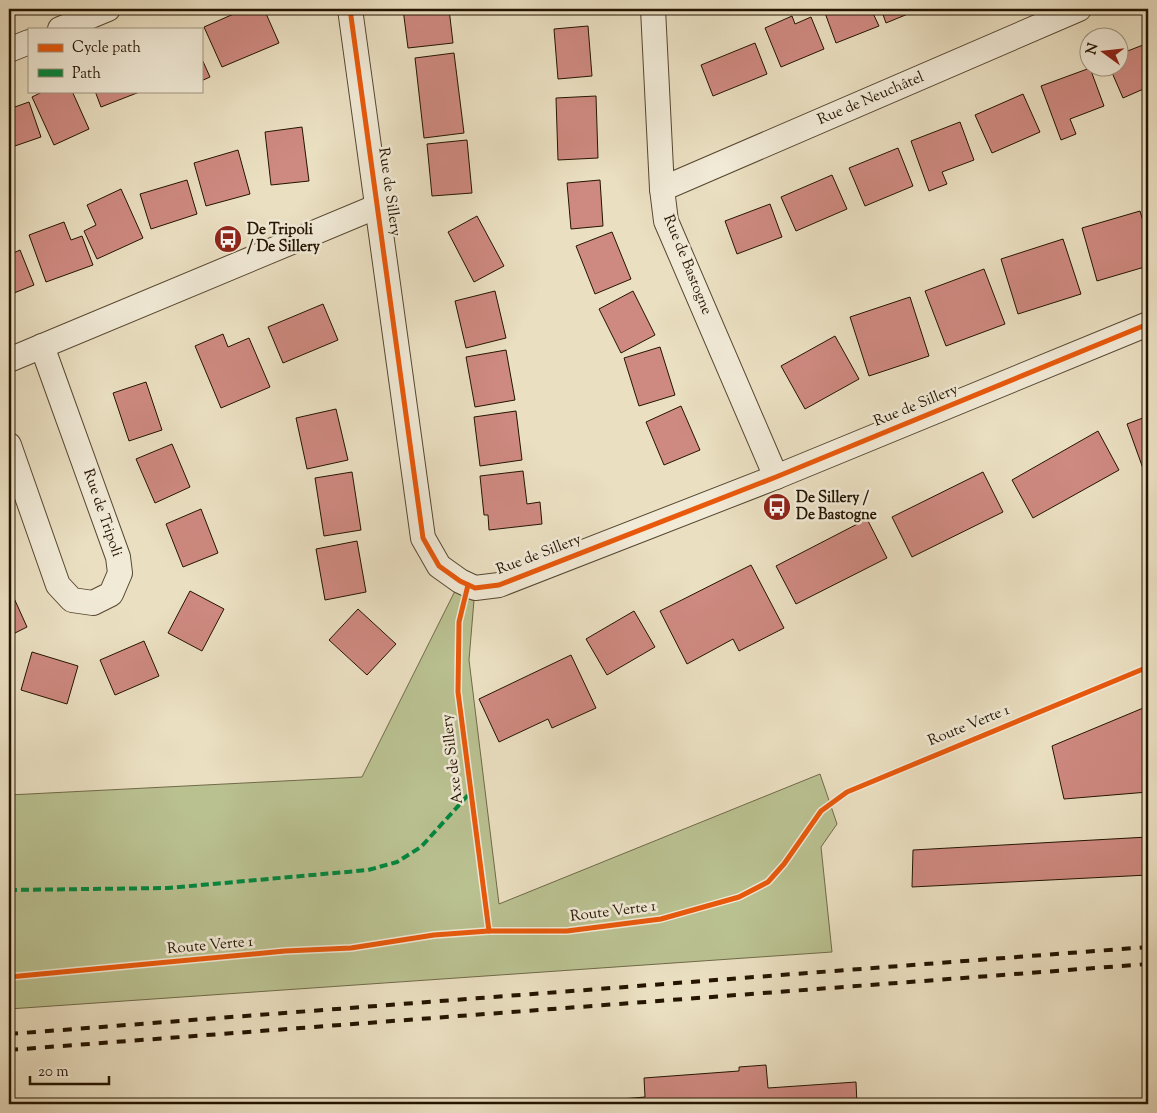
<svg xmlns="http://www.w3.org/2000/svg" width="1157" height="1113" font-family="'Sorts Mill Goudy',serif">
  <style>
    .green { fill: #bac191; stroke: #6f6a48 }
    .building { fill: #ce8980; stroke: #241400 }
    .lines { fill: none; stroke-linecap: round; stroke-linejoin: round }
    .street-casing { stroke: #564730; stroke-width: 26 }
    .street { stroke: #f1ead7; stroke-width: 24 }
    .rail { stroke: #241400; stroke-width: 4; stroke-dasharray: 9 9; stroke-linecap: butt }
    .quiet { stroke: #00873e; stroke-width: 4; stroke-dasharray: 8 4; stroke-linecap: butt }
    .cycleway-casing { stroke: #f1ead7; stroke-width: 8 }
    .cycleway { stroke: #e8590c; stroke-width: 5 }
    .labels { text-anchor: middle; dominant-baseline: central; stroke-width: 5; stroke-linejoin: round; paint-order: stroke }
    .street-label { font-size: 15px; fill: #241400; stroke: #f1ead7 }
    .poi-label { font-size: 15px; font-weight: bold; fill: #241400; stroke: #f1ead7; text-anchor: start }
  </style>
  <rect width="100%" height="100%" fill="#eadfc1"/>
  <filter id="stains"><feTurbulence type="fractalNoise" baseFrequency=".004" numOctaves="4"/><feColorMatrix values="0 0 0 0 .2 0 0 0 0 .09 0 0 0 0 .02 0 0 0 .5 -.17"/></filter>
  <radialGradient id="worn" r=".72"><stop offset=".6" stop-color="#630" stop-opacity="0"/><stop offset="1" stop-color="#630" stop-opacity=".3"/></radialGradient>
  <path class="green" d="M460,581L475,588L469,660L499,904L820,774L837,824L821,847L832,952L9,1009V795L362,777Z"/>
  <g class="building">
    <path d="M245,9H264L279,43L222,67L204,27Z"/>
    <path d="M403,9H449L453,43L408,48Z"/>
    <path d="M836,9H871L879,26L836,43L825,13Z"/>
    <path d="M881,9H920L886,23Z"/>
    <path d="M792,16L795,24L811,17L824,49L781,67L765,28Z"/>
    <path d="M588,26L592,76L558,79L554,29Z"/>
    <path d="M755,43L767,74L713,96L701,65Z"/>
    <path d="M1148,43V87L1123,98L1110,68H1120V54Z"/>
    <path d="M454,53L464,133L424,138L415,58Z"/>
    <path d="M201,57L210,77L201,81Z"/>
    <path d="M1090,68L1104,106L1070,119L1076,134L1061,140L1041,86Z"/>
    <path d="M44,91H72L89,129L54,145L32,97Z"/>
    <path d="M95,91H142L101,107Z"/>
    <path d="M1023,94L1040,132L992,153L975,115Z"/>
    <path d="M596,96L598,158L558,160L556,98Z"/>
    <path d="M29,102L41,137L9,148V109Z"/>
    <path d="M960,122L974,160L942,172L947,184L929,191L911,141Z"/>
    <path d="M302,127L309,181L271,185L265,132Z"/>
    <path d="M467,140L472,193L432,196L427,144Z"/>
    <path d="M898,148L913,186L865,206L849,168Z"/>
    <path d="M238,150L250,194L206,206L194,163Z"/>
    <path d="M832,175L847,209L796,231L781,197Z"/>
    <path d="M187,180L197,214L151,229L140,194Z"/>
    <path d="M600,180L603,226L571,229L567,183Z"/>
    <path d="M121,189L143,238L97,259L84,231L96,225L87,205Z"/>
    <path d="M770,204L782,237L737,254L725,221Z"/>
    <path d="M1140,211L1148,238V266L1097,281L1082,228Z"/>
    <path d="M477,216L504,266L474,282L448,232Z"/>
    <path d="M64,222L71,240L82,236L93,265L46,282L29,235Z"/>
    <path d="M612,232L631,279L595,294L576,246Z"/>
    <path d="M1063,239L1081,294L1018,314L1001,259Z"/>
    <path d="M20,250L34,285L9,295V255Z"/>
    <path d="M984,269L1005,324L946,346L925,291Z"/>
    <path d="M495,291L506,338L466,348L455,301Z"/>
    <path d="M633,291L655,335L621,353L599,309Z"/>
    <path d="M910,297L929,356L869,376L850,317Z"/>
    <path d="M323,304L338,340L283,363L268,327Z"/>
    <path d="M223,334L228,347L249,338L270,387L221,408L195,346Z"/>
    <path d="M835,336L859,379L805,409L781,366Z"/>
    <path d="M660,347L675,395L639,406L624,358Z"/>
    <path d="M506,350L515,400L475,407L466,357Z"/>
    <path d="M146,382L162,430L129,441L113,393Z"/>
    <path d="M681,406L700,450L664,465L646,422Z"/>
    <path d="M336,409L348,460L307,469L296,418Z"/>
    <path d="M516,411L522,460L480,466L474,417Z"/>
    <path d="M1148,416V473L1145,474L1127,424Z"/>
    <path d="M1098,431L1119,470L1033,518L1012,480Z"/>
    <path d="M172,444L190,487L155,503L136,459Z"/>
    <path d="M523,471L527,504L540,502L542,524L489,530L488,515H484L480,476Z"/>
    <path d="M352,472L361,530L324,536L315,478Z"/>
    <path d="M983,472L1003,512L912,557L892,517Z"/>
    <path d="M201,509L218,553L183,567L166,524Z"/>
    <path d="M867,519L887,558L796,604L776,566Z"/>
    <path d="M357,541L366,592L325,600L316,549Z"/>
    <path d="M751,565L784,628L739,651L733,639L687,664L660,611Z"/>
    <path d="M9,587L27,627L9,636Z"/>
    <path d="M190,591L224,609L202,651L168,633Z"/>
    <path d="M358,609L396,644L367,675L329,640Z"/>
    <path d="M634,611L655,647L607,675L586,639Z"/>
    <path d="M144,641L159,676L115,695L100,660Z"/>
    <path d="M32,652L78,666L67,704L21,690Z"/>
    <path d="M571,655L596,708L552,728L548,719L499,742L479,699Z"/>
    <path d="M1148,706V792L1064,799L1052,746Z"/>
    <path d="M1148,837V875L912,887L913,850Z"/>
    <path d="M766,1065L768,1088L856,1082L857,1104H598V1101L645,1097L644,1078L739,1071V1067Z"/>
  </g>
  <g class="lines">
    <defs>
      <g id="street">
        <path d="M350,9L423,538L439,566L460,581L475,588L499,585L776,477L1148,324"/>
        <path d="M653,9L662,189L666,221L776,477"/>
        <path d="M60,29L108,9"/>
        <path d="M9,50L29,42"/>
        <path d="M662,189L1079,9"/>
        <path d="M9,360L378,206"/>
        <path d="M9,445L58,585L72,600L93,603L111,594L120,573L118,557L42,346"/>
      </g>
    </defs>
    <use href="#street" class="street-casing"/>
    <use href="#street" class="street"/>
    <g class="rail">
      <path d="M9,1034L1148,947"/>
      <path d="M9,1050L1148,964"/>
    </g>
    <path class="quiet" d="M9,890L168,888L368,870L397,862L421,847L469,794"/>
    <defs>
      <g id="cycleway">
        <path d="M350,9L423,538L439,566L460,581L475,588L499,585L776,477L1148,324"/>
        <path d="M468,585L459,622L458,692L489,931"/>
        <path d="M9,977L285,951L351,948L434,935L489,931H567L661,919L739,897L768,882L784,864L821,811L847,792L1148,667"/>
      </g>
    </defs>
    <use href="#cycleway" class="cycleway-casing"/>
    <use href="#cycleway" class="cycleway"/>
  </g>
  <defs>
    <symbol id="bus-disc" viewBox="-11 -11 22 22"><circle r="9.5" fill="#8f2418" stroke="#f1ead7"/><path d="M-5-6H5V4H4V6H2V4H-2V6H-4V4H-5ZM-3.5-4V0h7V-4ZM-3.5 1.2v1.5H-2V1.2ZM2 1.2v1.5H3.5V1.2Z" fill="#fff"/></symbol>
  </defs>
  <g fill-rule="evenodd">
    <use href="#bus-disc" x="212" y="223" width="32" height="32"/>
    <use href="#bus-disc" x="761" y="491" width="32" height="32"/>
  </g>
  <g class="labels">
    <g class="street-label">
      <text transform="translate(871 99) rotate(-23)">Rue de Neuchâtel</text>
      <text transform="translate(389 192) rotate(82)">Rue de Sillery</text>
      <text transform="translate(687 265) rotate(68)">Rue de Bastogne</text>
      <text transform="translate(916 406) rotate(-22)">Rue de Sillery</text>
      <text transform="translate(102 513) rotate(71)">Rue de Tripoli</text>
      <text transform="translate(539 555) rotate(-21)">Rue de Sillery</text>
      <text transform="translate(969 726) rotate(-22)">Route Verte 1</text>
      <text transform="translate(453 759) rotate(-97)">Axe de Sillery</text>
      <text transform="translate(613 912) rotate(-7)">Route Verte 1</text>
      <text transform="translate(210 946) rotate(-5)">Route Verte 1</text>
    </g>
    <g class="poi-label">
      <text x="247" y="230">De Tripoli<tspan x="247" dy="17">/ De Sillery</tspan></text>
      <text x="796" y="498">De Sillery /<tspan x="796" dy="17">De Bastogne</tspan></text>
    </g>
  </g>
  <rect width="1157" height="1113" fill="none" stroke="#eadfc1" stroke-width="30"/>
  <rect x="10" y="10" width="1137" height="1093" fill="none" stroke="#241400" stroke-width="2.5"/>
  <rect x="15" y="15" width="1127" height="1083" fill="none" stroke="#241400"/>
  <rect x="28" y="28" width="175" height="65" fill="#f1ead7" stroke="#9f9481"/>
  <rect x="38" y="44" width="25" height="8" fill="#e8590c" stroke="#9f9481"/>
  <text x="72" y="52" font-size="15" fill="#241400">Cycle path</text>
  <rect x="38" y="69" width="25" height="8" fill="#00873e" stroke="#9f9481"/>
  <text x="72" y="78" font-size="15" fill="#241400">Path</text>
  <g transform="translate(1104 52) rotate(285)"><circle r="24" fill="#f1ead7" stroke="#9f9481"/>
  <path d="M0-4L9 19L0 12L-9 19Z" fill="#8f2418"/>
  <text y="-8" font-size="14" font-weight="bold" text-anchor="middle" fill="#241400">N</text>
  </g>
  <path d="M30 1076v8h79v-8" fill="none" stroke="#241400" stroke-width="2.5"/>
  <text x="38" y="1076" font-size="15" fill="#241400" stroke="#f1ead7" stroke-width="4" paint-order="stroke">20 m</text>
  <rect width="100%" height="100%" filter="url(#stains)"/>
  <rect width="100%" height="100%" fill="url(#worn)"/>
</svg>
